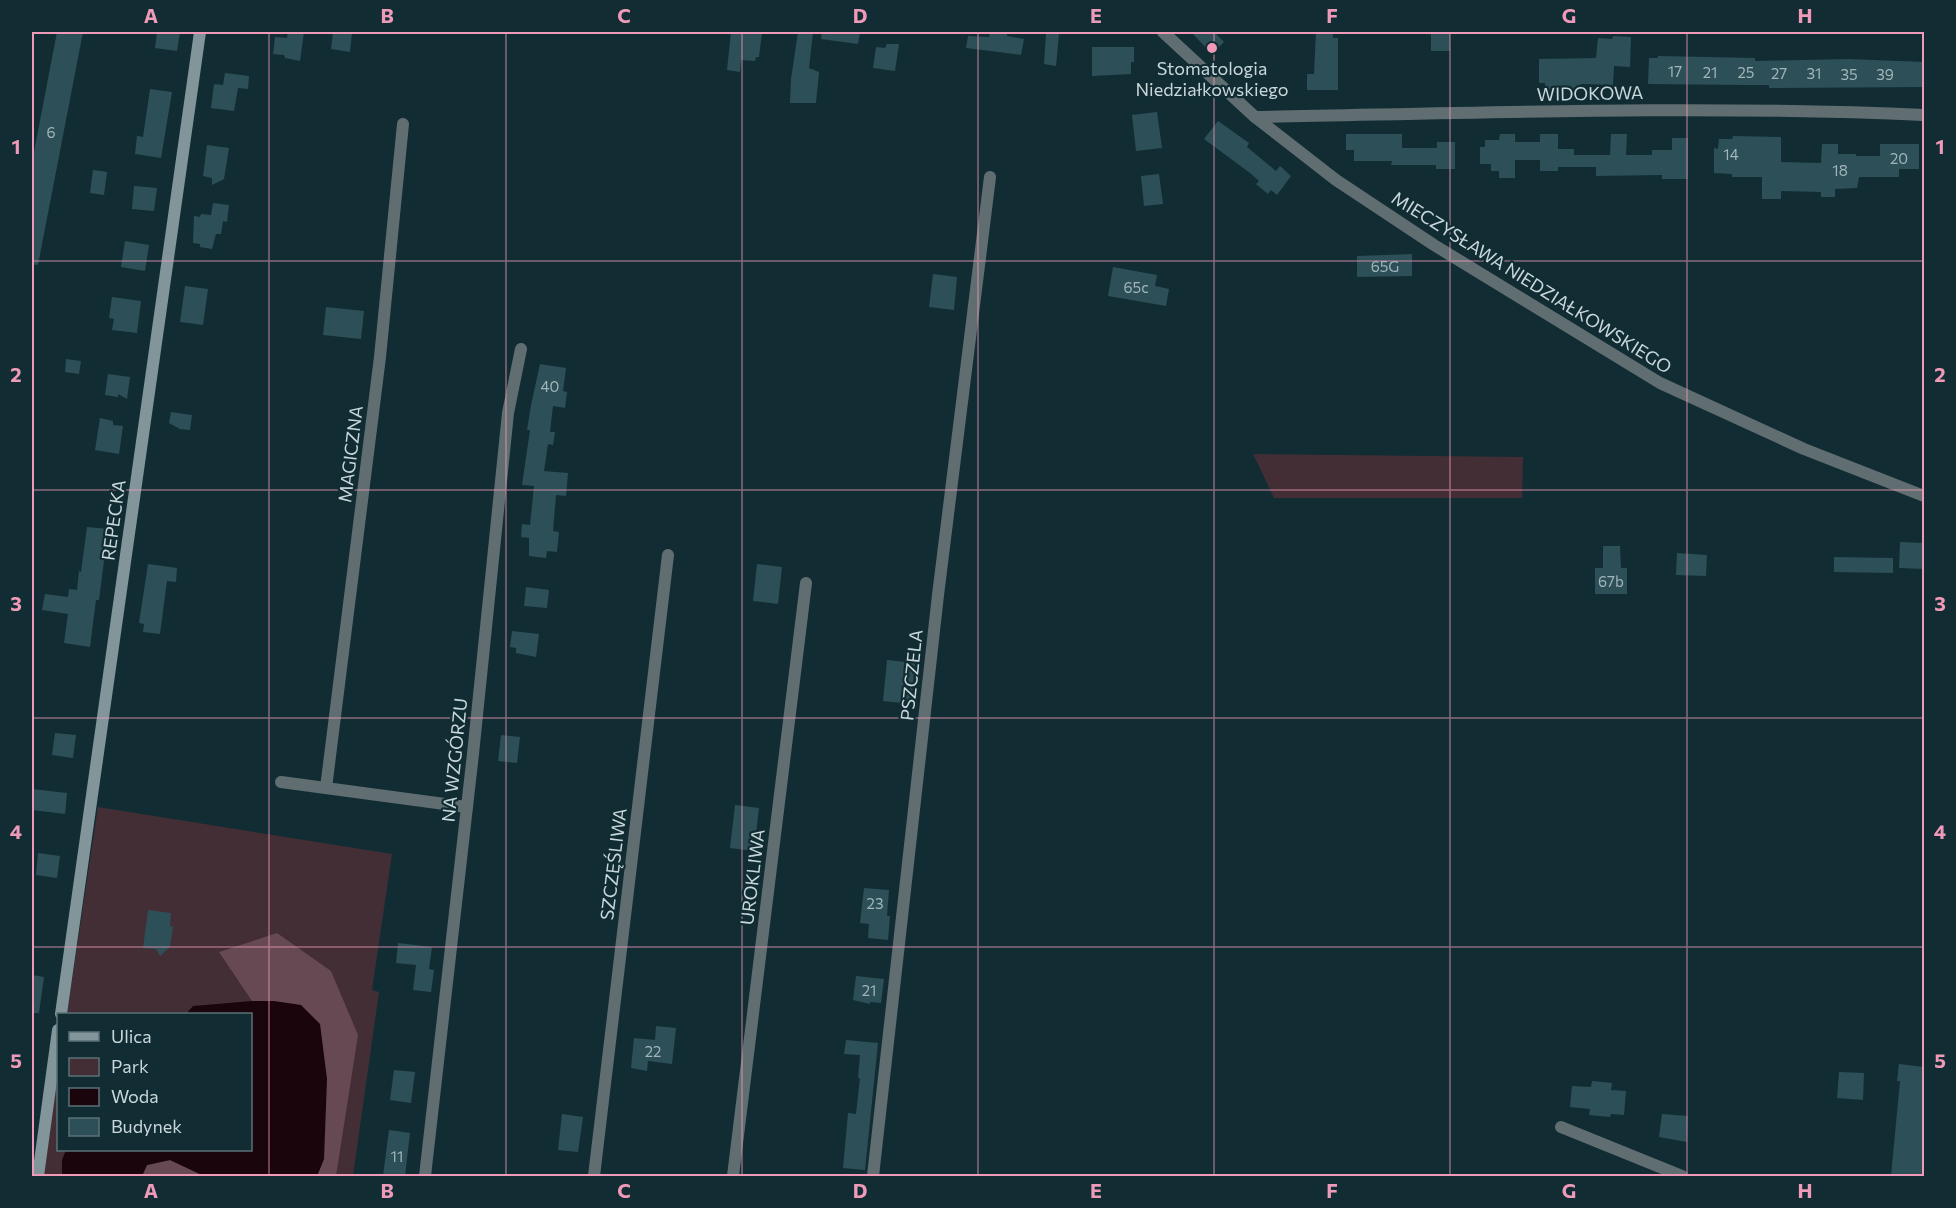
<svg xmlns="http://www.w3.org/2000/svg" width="1956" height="1208" font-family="Commissioner,sans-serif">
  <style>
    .green { fill: #432e35 }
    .forest { fill: #664952 }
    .water { fill: #1a050d }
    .building { fill: #2d4f57 }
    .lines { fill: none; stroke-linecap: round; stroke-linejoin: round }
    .street { stroke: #616e71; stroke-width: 12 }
    .secondary { stroke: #81959a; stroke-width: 12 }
    .grid { fill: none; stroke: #ef9ab8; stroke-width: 1.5; stroke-opacity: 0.55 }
    .poi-dot { fill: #ef9ab8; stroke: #112d33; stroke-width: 2 }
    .labels { text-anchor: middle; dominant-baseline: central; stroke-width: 4.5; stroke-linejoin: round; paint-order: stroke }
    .number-label { font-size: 15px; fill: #a1b5ba }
    .poi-label { font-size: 18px; fill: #c8d7db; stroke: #112d33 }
    .street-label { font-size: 18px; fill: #c8d7db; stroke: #112d33 }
    .neatline { fill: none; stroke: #ef9ab8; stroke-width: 2 }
    .grid-label { font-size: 20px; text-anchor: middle; font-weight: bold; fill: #ef9ab8 }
  </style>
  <rect width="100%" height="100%" fill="#112d33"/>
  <g class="green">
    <path d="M1253,454L1523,457L1522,498H1274Z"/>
    <path d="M98,807L392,854L372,990L379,992L353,1176H43L58,1074V1150H250V1014H67Z"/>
  </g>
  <g class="forest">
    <path d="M277,933L331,971L358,1035L336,1176H317L324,1159L274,1001H252L219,952Z"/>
    <path d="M170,1160L204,1176H142L147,1165Z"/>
  </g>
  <path class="water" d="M252,1001H274L301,1005L320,1024L327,1079L324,1159L317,1176H204L170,1160L147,1165L142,1176H62V1160L66,1150H250V1014H186L193,1006Z"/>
  <g class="building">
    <path d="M57,32H83L38,265L32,264V162Z"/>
    <path d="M157,32H180L177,51L155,48Z"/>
    <path d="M288,32H304L300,61L285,58L284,55L273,54L275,37L287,38Z"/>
    <path d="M333,32L352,33L350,52L331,49Z"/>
    <path d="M731,32H762L759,57H756L755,61L741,60L740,72L727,70Z"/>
    <path d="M798,32H813L809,68L819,72L816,103H790L791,79Z"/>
    <path d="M822,32H860L858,44L821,39Z"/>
    <path d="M990,32H1007V36L1024,39L1021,55L966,48L968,36L989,37Z"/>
    <path d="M1191,32H1214L1224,42L1212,54Z"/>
    <path d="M1316,32H1333V38H1338V90H1307V74H1314Z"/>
    <rect x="1431" y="32" width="19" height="19"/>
    <path d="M1046,33L1059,34L1056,66L1044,64Z"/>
    <path d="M1613,36L1631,37L1630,67L1614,66L1613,85L1581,84V89L1545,90V83H1539V59L1596,58L1598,38L1612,39Z"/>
    <path d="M887,44H899L895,71L873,68L876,47L885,48Z"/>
    <path d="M1092,47H1134V62H1131V74L1092,76Z"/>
    <path d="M1658,56L1755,58V61L1849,59L1924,62V87L1769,88V85H1745L1648,84L1649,58H1658Z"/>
    <path d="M225,73L249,76L248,89L238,88L234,111L211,108L214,84L223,85Z"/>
    <path d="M150,89L172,92L161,158L135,154L137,136L143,137Z"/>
    <path d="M1157,112L1162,148L1136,151L1132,115Z"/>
    <path d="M1218,121L1249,143L1247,147L1276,171L1280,166L1291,176L1277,195L1271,190L1268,194L1256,184L1259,181L1250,173L1204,139Z"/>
    <path d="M1346,134H1402V148H1437V142H1455V169H1436V165H1391L1392,161H1354V150H1346Z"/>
    <path d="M1500,134H1515V142H1540V134H1558V149H1574V155H1610L1611,134H1627L1626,155H1652V150H1672V138H1688V179H1662V175L1596,176V167H1558V171H1540V160H1515V178H1499V171H1491V164H1480V147H1485V140H1499Z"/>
    <path d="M1733,136L1781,137V162L1821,163L1822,144H1838V154H1856V156H1880V144H1919V169H1899V177H1859L1857,188L1835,189V197H1821V192L1781,191V199H1762V177H1732V174L1714,173V148L1718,149L1719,139H1732Z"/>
    <path d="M207,145L229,148L224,179L212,185V178L203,176Z"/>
    <path d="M93,170L107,172L104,195L90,193Z"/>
    <path d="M1159,174L1163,204L1144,206L1141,176Z"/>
    <path d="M134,186L157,188L154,211L132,209Z"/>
    <path d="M213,203L229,205L227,222L223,221L221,234H216L212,249L200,247V244L193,243L194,216L200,217L201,214L211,215Z"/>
    <path d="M125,241L149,245L145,271L121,267Z"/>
    <path d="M1412,254V276L1357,277V256Z"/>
    <path d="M1113,267L1157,275L1155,286L1169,289L1166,306L1108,296Z"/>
    <path d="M933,274L957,277L954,310L929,307Z"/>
    <path d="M185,286L208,289L203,325L180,322Z"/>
    <path d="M112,297L141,301L137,333L112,330L114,319L109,318Z"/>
    <path d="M326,307L364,311L361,339L323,335Z"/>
    <path d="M66,359L81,361L79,374L65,372Z"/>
    <path d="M540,364L566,368L563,391L567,392L565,408L553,406L550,432H555L553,445L548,444L544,471L568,473L566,496L556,495L553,531L559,532L557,552L547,551L546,558L529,556V538L521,537L522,524L530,525L534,486L522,485L530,430H527L531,405Z"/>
    <path d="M108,374L130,377L127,399L118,394V397L105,395Z"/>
    <path d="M171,412L192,415L190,430L180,429L169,423Z"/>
    <path d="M100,418L113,421V425L123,426L119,454L95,450Z"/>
    <path d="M87,527L108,529L99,600H96L90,647L64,643L68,614L42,610L45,594L68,597L69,589L77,590L79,571L81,572Z"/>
    <path d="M1900,542L1924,543V569L1899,568Z"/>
    <path d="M1603,546H1620L1621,568H1627V594H1595V568H1603Z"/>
    <path d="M1677,553L1707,555L1706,576L1676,575Z"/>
    <path d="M1834,557L1893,558V573L1834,572Z"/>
    <path d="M148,564L177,568L176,582L167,581L160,634L143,632L144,624L139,623Z"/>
    <path d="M757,564L782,567L778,604L753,601Z"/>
    <path d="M526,587L549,590L547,608L524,606Z"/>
    <path d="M512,631L539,634L536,657L516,653V648L510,647Z"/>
    <path d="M887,660L915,663L911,704L883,701Z"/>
    <path d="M55,733L76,735L73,758L52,755Z"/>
    <path d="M501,735L520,737L517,763L498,761Z"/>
    <path d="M32,789L67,793L65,814L32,810Z"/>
    <path d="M735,805L759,808L754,851L730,848Z"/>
    <path d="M38,853L60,856L57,878L36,875Z"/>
    <path d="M864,888L889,890L887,916H890L888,940L868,938L869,924L860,923Z"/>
    <path d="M148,910L171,913L170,926L173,927L170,947L160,956L156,949L143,948Z"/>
    <path d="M398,943L432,947L429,969L434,970L431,992L413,990L416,965L396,963Z"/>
    <path d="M32,975L44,977L39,1013H32Z"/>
    <path d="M856,976L884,979L881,1003L870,1002V1004L853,1000Z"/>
    <path d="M656,1026L676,1028L672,1064L648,1061L647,1071L631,1068L634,1038L655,1040Z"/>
    <path d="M846,1040L878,1043L865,1170L843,1168L848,1113L856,1114L860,1078H858L860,1055L844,1054Z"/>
    <path d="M1899,1064L1924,1067V1176H1891L1900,1081H1897Z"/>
    <path d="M394,1070L415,1072L411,1103L390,1100Z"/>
    <path d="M1839,1072L1864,1073L1863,1100L1837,1098Z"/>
    <path d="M1592,1081L1612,1083L1611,1090L1626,1091L1624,1115L1611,1114L1610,1117L1589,1115L1590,1109L1570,1107L1572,1086L1591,1087Z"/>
    <path d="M562,1114L583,1117L578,1152L558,1150Z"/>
    <path d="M1662,1114L1688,1116L1687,1142L1659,1137Z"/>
    <path d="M389,1130L410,1133L405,1176H383Z"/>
  </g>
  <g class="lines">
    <g class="street">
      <path d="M1163,32L1255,117L1336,180L1434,245L1660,383L1804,449L1924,496"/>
      <path d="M1255,117C1478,113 1702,105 1924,115"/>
      <path d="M281,782L467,807"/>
      <path d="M326,788L380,357L403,124"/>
      <path d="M1561,1127L1682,1176"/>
      <path d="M425,1176L473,754L508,413L521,349"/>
      <path d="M594,1176L668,555"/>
      <path d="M733,1176L806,583"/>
      <path d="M873,1176L938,595L990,177"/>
    </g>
    <g class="secondary">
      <path d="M61,1014L200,32"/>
      <path d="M38,1176L58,1030"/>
    </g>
  </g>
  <path class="grid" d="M269,32V1176M506,32V1176M742,32V1176M978,32V1176M1214,32V1176M1450,32V1176M1687,32V1176M32,261H1924M32,490H1924M32,718H1924M32,947H1924"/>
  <circle class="poi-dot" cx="1212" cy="48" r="6"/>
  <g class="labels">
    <g class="number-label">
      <text x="1675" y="71">17</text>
      <text x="1710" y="72">21</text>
      <text x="1746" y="72">25</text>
      <text x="1779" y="73">27</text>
      <text x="1814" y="73">31</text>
      <text x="1849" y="74">35</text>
      <text x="1885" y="74">39</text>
      <text x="51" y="132">6</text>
      <text x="1731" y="154">14</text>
      <text x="1899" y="158">20</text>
      <text x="1840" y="170">18</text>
      <text x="1385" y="266">65G</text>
      <text x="1136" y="287">65c</text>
      <text x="550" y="386">40</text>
      <text x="1611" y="581">67b</text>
      <text x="875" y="903">23</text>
      <text x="869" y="990">21</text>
      <text x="653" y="1051">22</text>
      <text x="397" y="1156">11</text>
    </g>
    <g class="poi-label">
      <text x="1212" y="68">Stomatologia<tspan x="1212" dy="21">Niedziałkowskiego</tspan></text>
    </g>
    <g class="street-label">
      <text transform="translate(1590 93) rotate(-1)">WIDOKOWA</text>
      <text transform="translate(1532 282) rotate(32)">MIECZYSŁAWA NIEDZIAŁKOWSKIEGO</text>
      <text transform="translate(350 454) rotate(-83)">MAGICZNA</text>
      <text transform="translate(113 520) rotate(-82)">REPECKA</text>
      <text transform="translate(911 675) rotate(-84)">PSZCZELA</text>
      <text transform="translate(454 760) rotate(-84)">NA WZGÓRZU</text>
      <text transform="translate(613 864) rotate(-83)">SZCZĘŚLIWA</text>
      <text transform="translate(752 877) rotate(-83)">UROKLIWA</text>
    </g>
  </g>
  <rect width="1956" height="1208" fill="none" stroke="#112d33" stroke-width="66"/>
  <rect x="57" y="1013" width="195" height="138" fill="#112d33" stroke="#5a7176" stroke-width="1.5"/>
  <rect x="69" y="1032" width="30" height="9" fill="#81959a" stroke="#5a7176" stroke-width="1.5"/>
  <text x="111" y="1043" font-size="18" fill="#c8d7db">Ulica</text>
  <rect x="69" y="1058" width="30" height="18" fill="#432e35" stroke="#5a7176" stroke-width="1.5"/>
  <text x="111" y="1073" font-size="18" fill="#c8d7db">Park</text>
  <rect x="69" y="1088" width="30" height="18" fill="#1a050d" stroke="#5a7176" stroke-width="1.5"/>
  <text x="111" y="1103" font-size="18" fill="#c8d7db">Woda</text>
  <rect x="69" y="1118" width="30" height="18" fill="#2d4f57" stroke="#5a7176" stroke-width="1.5"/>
  <text x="111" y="1133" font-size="18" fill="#c8d7db">Budynek</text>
  <rect x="33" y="33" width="1890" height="1142" class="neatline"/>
  <g class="grid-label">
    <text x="151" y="23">A</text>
    <text x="387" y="23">B</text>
    <text x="624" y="23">C</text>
    <text x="860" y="23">D</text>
    <text x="1096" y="23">E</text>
    <text x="1332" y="23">F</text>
    <text x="1569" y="23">G</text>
    <text x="1805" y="23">H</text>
    <text x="16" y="154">1</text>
    <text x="1940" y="154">1</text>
    <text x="16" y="382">2</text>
    <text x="1940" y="382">2</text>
    <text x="16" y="611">3</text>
    <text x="1940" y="611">3</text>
    <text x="16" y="839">4</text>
    <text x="1940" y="839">4</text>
    <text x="16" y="1068">5</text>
    <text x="1940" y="1068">5</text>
    <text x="151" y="1198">A</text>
    <text x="387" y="1198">B</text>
    <text x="624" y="1198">C</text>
    <text x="860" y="1198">D</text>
    <text x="1096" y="1198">E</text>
    <text x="1332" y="1198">F</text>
    <text x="1569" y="1198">G</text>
    <text x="1805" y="1198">H</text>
  </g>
</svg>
